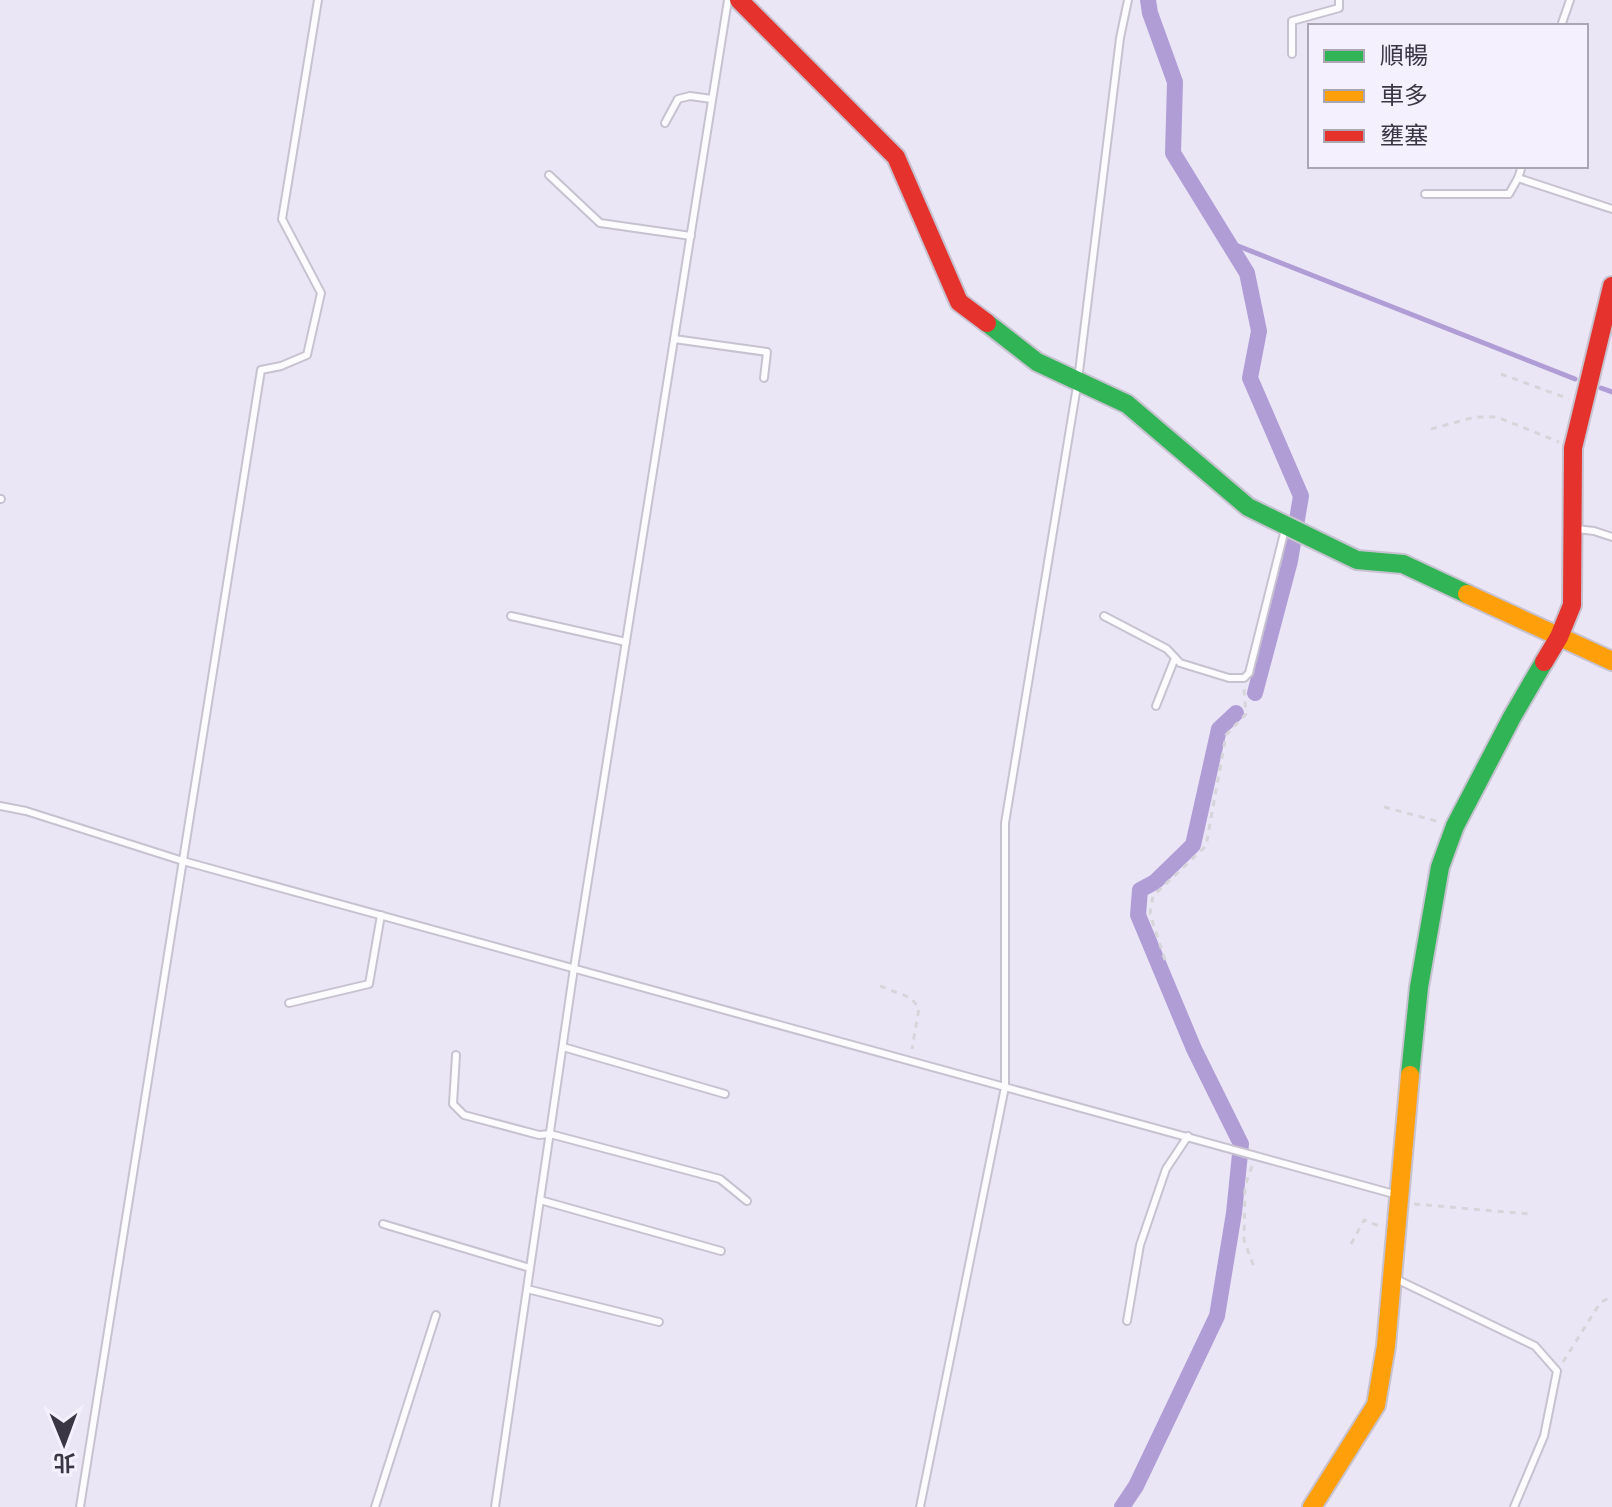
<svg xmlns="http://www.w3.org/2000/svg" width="1612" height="1507" font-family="'Space Grotesk','Noto Sans TC',sans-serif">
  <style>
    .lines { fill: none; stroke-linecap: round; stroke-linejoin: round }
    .stream { stroke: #b19dd6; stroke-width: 5 }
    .canal { stroke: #b19dd6; stroke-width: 16 }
    .lane-casing { stroke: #c7c2d0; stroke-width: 10 }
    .fast-casing { stroke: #c7c2d0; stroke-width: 22 }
    .slow-casing { stroke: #c7c2d0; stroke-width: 22 }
    .jam-casing { stroke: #c7c2d0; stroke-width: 22 }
    .path { stroke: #d6d5d9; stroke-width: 3; stroke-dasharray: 6 6; stroke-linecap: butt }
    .lane { stroke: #fcfbfe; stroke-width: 6 }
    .fast { stroke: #30b455; stroke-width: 18 }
    .slow { stroke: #ff9f0a; stroke-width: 18 }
    .jam { stroke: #e5322d; stroke-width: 18 }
  </style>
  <rect width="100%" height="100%" fill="#ebe6f6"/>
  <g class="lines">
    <g class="stream">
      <path d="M1228,242L1575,379"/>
      <path d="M1601,388L1612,392"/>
    </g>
    <g class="canal">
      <path d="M1148,0L1150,13L1175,82L1173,153L1247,273L1259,331L1250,378L1301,496L1290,561L1255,693"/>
      <path d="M1122,1507L1136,1486L1217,1316L1234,1213L1241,1144L1194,1049L1138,915L1140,890L1155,882L1193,845L1219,729L1236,713"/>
    </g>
    <defs>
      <g id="lane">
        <path d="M1561,26L1570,0"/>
        <path d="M1292,54V21L1339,8V0"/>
        <path d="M665,123L678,99L690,96L712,99"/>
        <path d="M1522,166L1518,178L1612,209"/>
        <path d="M549,175L600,223L691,236"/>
        <path d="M1425,194H1509L1518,178"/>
        <path d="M674,339L767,352L764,378"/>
        <path d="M0,499H1"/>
        <path d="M1577,529L1594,531L1612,537"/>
        <path d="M511,616L626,642"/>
        <path d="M1104,616L1167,649L1180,663L1229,678H1244L1249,673L1285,529"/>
        <path d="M1156,706L1175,658"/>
        <path d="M0,806L26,811L183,861L1394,1194"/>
        <path d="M289,1003L369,984L381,915"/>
        <path d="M563,1047L725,1094"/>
        <path d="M456,1055L453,1104L464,1115L539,1135L550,1134L720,1179L747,1201"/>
        <path d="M540,1200L721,1251"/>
        <path d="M383,1224L530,1268"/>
        <path d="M1394,1278L1535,1346L1557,1371L1544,1436L1514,1507"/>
        <path d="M527,1289L659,1322"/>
        <path d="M1127,1321L1140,1245L1166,1169L1188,1136"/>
        <path d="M80,1507L261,370L281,366L307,355L321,293L282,219L318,0"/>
        <path d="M375,1507L436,1315"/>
        <path d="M495,1507L574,968L728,0"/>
        <path d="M920,1507L1005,1087V823L1078,380L1120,38L1128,0"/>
      </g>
      <g id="fast">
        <path d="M987,323L1037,362L1127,404L1248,507L1357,560L1403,564L1467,594"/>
        <path d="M1410,1075L1419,987L1440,867L1455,826L1512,717L1544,662"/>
      </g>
      <g id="slow">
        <path d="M1467,594L1612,661"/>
        <path d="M1312,1507L1376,1405L1386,1346L1410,1075"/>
      </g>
      <g id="jam">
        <path d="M739,0L896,157L959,302L987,323"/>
        <path d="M1544,662L1559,637L1572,605L1573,448L1612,286"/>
      </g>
    </defs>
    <use href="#lane" class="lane-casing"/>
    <use href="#fast" class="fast-casing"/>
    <use href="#slow" class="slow-casing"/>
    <use href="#jam" class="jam-casing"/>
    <g class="path">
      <path d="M1501,374L1569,399"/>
      <path d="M1431,429L1475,417H1497L1559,442"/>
      <path d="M1384,807L1440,822"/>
      <path d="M1165,960L1150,914L1153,896L1206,846L1226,735L1246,714L1244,689"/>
      <path d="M880,986L911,998L919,1008L912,1049"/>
      <path d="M1252,1166L1245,1186L1244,1240L1254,1267"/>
      <path d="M1414,1204L1530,1214"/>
      <path d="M1351,1244L1364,1220L1379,1226"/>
      <path d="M1563,1362L1600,1303L1612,1296"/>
    </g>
    <use href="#lane" class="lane"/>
    <use href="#fast" class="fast"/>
    <use href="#slow" class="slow"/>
    <use href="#jam" class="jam"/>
  </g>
  <rect x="1308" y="24" width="280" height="144" fill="#f4f0fe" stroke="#aaa6b4" stroke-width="2"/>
  <rect x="1324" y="50" width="40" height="12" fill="#30b455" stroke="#aaa6b4" stroke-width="2"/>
  <text x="1380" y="64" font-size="24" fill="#3a3644">順暢</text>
  <rect x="1324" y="90" width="40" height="12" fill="#ff9f0a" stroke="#aaa6b4" stroke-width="2"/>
  <text x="1380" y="104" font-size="24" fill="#3a3644">車多</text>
  <rect x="1324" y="130" width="40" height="12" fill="#e5322d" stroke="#aaa6b4" stroke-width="2"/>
  <text x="1380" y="144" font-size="24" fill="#3a3644">壅塞</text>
  <g transform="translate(64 1443) rotate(179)" stroke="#f4f0fe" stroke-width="6" paint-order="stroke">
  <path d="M0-6L14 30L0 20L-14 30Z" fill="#3a3644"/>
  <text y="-12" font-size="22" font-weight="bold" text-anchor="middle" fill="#3a3644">北</text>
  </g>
</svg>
